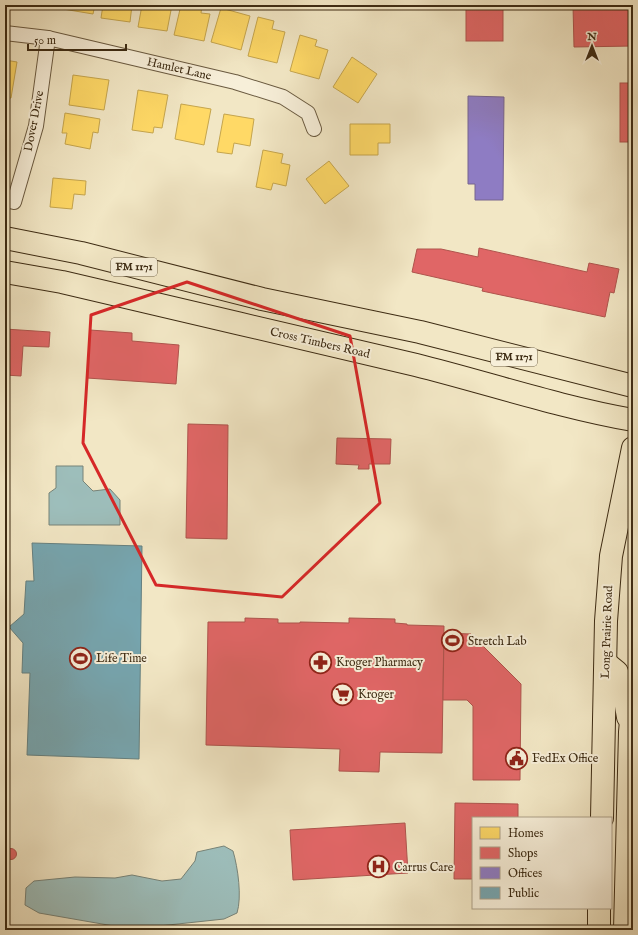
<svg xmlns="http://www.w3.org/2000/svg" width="638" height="935" font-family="'IM FELL English',serif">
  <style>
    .water { fill: #9dbebb; stroke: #778378 }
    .homes { fill: #ffd966; stroke: #c5a54d }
    .shops { fill: #e06666; stroke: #af544d }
    .offices { fill: #8e7cc3; stroke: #76648e }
    .public { fill: #76a5af; stroke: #658080 }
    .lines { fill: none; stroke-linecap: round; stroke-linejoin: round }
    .minor-casing { stroke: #6a5a40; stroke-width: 16 }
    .primary-casing { stroke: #3d2b13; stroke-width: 24 }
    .minor { stroke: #f7efd9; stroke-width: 14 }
    .primary { stroke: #f2e7c5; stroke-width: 22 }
    .marked { fill: none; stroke: #d62828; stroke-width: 3; stroke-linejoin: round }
    .labels { text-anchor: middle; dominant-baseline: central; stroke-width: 4; stroke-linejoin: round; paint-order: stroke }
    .shield { fill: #f7efd9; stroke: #75664e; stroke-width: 1 }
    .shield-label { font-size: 11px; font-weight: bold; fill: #3d2b13 }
    .street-label { font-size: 12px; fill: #3d2b13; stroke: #f7efd9 }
    .poi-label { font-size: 12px; fill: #3d2b13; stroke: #f7efd9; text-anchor: start }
  </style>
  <rect width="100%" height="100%" fill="#f2e7c5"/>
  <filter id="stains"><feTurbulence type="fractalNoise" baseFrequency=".005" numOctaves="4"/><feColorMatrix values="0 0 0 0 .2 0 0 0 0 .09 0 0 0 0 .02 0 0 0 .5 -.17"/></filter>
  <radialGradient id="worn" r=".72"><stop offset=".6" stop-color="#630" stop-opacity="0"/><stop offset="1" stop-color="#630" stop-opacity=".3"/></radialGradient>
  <g class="water">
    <path d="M56,466H83V481L93,491L110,489L120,500V525H49V493L56,488Z"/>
    <path d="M224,846L233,851C238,868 242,897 237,913L224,919L131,929L39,913L25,905L26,888L34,881L75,877L115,878L132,875L162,881L181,879L195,861L197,852Z"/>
  </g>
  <g class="homes">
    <path d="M64,5H95L93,14L63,9Z"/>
    <path d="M103,5H132L130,22L101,18Z"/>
    <path d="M142,5H172L167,31L138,27Z"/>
    <path d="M181,5H202L201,13L210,14L204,41L174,35Z"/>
    <path d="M221,8L250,16L241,50L211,42Z"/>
    <path d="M258,17L274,21L272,29L285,32L277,63L248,56Z"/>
    <path d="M300,35L317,40L315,46L328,50L319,79L290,71Z"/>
    <path d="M352,57L377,74L358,103L333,87Z"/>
    <path d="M5,60L17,62L11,98H5Z"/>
    <path d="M73,75L109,80L104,110L69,105Z"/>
    <path d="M138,90L168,95L162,128L154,127L153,133L132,130Z"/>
    <path d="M181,104L211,109L204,145L175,139Z"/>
    <path d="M65,113L100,119L98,133L93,132L90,149L65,144L67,133H62Z"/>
    <path d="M224,114L254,119L250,146L234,143L232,154L217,152Z"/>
    <path d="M350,124H390V143H378V155H350Z"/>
    <path d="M263,150L283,154L281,163L290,165L286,186L273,183L271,190L256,187Z"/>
    <path d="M329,161L349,186L325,204L306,179Z"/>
    <path d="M53,178L86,181L85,195L74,194L72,209L50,207Z"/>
  </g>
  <g class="shops">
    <rect x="466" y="5" width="37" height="36"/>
    <path d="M573,5H633V46L574,47Z"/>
    <rect x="620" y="83" width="13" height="59"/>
    <path d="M479,248L587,272L589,263L619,269L614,293L610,292L605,317L482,291L483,288L412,272L417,249H441L478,257Z"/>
    <path d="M5,329L50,332L49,347L23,346L21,376L5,375Z"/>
    <path d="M90,330L132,333V341L179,345L176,384L87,378Z"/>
    <path d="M188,424L228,425L227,539L186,538Z"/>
    <path d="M337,438L391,439L390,464H369V469H358L359,465L336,464Z"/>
    <path d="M245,618L278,619V623H300V622L349,623V618L395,619V623L407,624V625L444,626L442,753L380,752L379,772L339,771L340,749L206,745L208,622H245Z"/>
    <path d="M444,633L471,634L521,684L520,780H473V706L467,700H443Z"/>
    <path d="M455,803L518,804V818H473V879H454Z"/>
    <path d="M405,823L408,873L293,880L290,830Z"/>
    <circle cx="11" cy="854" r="5.5"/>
  </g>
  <path class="offices" d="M468,96L504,97L503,200H475V184H468Z"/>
  <path class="public" d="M32,543L142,546L139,759L27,755L30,673H22L23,643L9,627L24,614L26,581H34Z"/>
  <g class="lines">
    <defs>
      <g id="minor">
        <path d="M5,33L48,38L235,82L283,97L308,113L314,129"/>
        <path d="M5,200L14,202L36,126L48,38"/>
      </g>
      <g id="primary">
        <path d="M5,238L81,253L262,299L420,332L633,386"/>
        <path d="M5,272L62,282C180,310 298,337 416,365C488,383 559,407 633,420"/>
        <path d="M606,663L617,672L624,694L628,717"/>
        <path d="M602,818L606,621L611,556L633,448"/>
        <path d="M599,930V908"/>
        <path d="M625,930L630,732L633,699"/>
      </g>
    </defs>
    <use href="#minor" class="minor-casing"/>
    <use href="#primary" class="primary-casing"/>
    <use href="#minor" class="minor"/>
    <use href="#primary" class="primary"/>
  </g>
  <path class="marked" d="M187,282L350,336L380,503L282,597L156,585L83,443L91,315Z"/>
  <defs>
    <symbol id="stadium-ring" viewBox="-11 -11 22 22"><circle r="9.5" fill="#f7efd9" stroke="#8f2418" stroke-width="1.5"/><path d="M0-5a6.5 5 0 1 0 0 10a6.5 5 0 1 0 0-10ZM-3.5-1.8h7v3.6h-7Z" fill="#8f2418"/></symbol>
    <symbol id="pharmacy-ring" viewBox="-11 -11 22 22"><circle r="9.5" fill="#f7efd9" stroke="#8f2418" stroke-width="1.5"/><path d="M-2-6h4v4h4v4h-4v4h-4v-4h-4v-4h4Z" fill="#8f2418"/></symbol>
    <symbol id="supermarket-ring" viewBox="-11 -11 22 22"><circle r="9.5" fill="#f7efd9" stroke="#8f2418" stroke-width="1.5"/><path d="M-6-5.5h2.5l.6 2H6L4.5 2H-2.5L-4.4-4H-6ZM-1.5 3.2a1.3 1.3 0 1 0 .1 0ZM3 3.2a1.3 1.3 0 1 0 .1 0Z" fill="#8f2418"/></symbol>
    <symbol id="civic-ring" viewBox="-11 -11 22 22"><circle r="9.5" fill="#f7efd9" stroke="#8f2418" stroke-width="1.5"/><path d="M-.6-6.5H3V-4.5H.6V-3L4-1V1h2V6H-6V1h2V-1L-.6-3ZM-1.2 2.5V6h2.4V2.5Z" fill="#8f2418"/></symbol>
    <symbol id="hospital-ring" viewBox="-11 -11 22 22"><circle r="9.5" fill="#f7efd9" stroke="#8f2418" stroke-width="1.5"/><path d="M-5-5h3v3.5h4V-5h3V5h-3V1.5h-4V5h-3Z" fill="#8f2418"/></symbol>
  </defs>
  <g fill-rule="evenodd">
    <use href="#stadium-ring" x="440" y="628" width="25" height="25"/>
    <use href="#stadium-ring" x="68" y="646" width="25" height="25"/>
    <use href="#pharmacy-ring" x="308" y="650" width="25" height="25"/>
    <use href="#supermarket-ring" x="330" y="682" width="25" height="25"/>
    <use href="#civic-ring" x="504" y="746" width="25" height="25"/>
    <use href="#hospital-ring" x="366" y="854" width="25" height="25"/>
  </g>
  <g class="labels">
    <g class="shield">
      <rect x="111" y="258" width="46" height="18" rx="3"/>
      <rect x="491" y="348" width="46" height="18" rx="3"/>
    </g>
    <g class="shield-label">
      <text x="134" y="267">FM 1171</text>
      <text x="514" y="357">FM 1171</text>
    </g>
    <g class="street-label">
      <text transform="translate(179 69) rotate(13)">Hamlet Lane</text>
      <text transform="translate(34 121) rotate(-79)">Dover Drive</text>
      <text transform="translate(320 343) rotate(13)">Cross Timbers Road</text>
      <text transform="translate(607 632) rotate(-88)">Long Prairie Road</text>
    </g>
    <g class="poi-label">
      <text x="468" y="641">Stretch Lab</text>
      <text x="96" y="658">Life Time</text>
      <text x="336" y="662">Kroger Pharmacy</text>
      <text x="358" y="694">Kroger</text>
      <text x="532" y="758">FedEx Office</text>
      <text x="394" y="867">Carrus Care</text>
    </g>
  </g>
  <rect width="638" height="935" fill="none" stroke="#f2e7c5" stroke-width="20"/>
  <rect x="6" y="6" width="626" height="923" fill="none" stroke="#3d2b13" stroke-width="2"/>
  <rect x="10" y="10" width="618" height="915" fill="none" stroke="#3d2b13"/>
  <rect x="472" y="817" width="140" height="92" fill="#f7efd9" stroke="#ada18a"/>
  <rect x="480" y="827" width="20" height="12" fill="#ffd966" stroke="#ada18a"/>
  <text x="508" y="837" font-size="12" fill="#3d2b13">Homes</text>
  <rect x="480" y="847" width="20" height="12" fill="#e06666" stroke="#ada18a"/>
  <text x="508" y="857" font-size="12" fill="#3d2b13">Shops</text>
  <rect x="480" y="867" width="20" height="12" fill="#8e7cc3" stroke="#ada18a"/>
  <text x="508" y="877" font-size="12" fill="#3d2b13">Offices</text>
  <rect x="480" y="887" width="20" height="12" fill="#76a5af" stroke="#ada18a"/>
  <text x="508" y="897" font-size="12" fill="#3d2b13">Public</text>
  <g transform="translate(592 46)" stroke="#f7efd9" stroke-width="3" paint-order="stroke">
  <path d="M0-3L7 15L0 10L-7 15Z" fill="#3d2b13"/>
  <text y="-6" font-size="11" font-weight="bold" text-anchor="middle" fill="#3d2b13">N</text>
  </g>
  <path d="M28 44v6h98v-6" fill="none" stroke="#3d2b13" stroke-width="2"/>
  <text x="34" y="44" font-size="12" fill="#3d2b13" stroke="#f7efd9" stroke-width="3" paint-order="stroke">50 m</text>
  <rect width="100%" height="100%" filter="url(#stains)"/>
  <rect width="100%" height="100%" fill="url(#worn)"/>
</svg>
